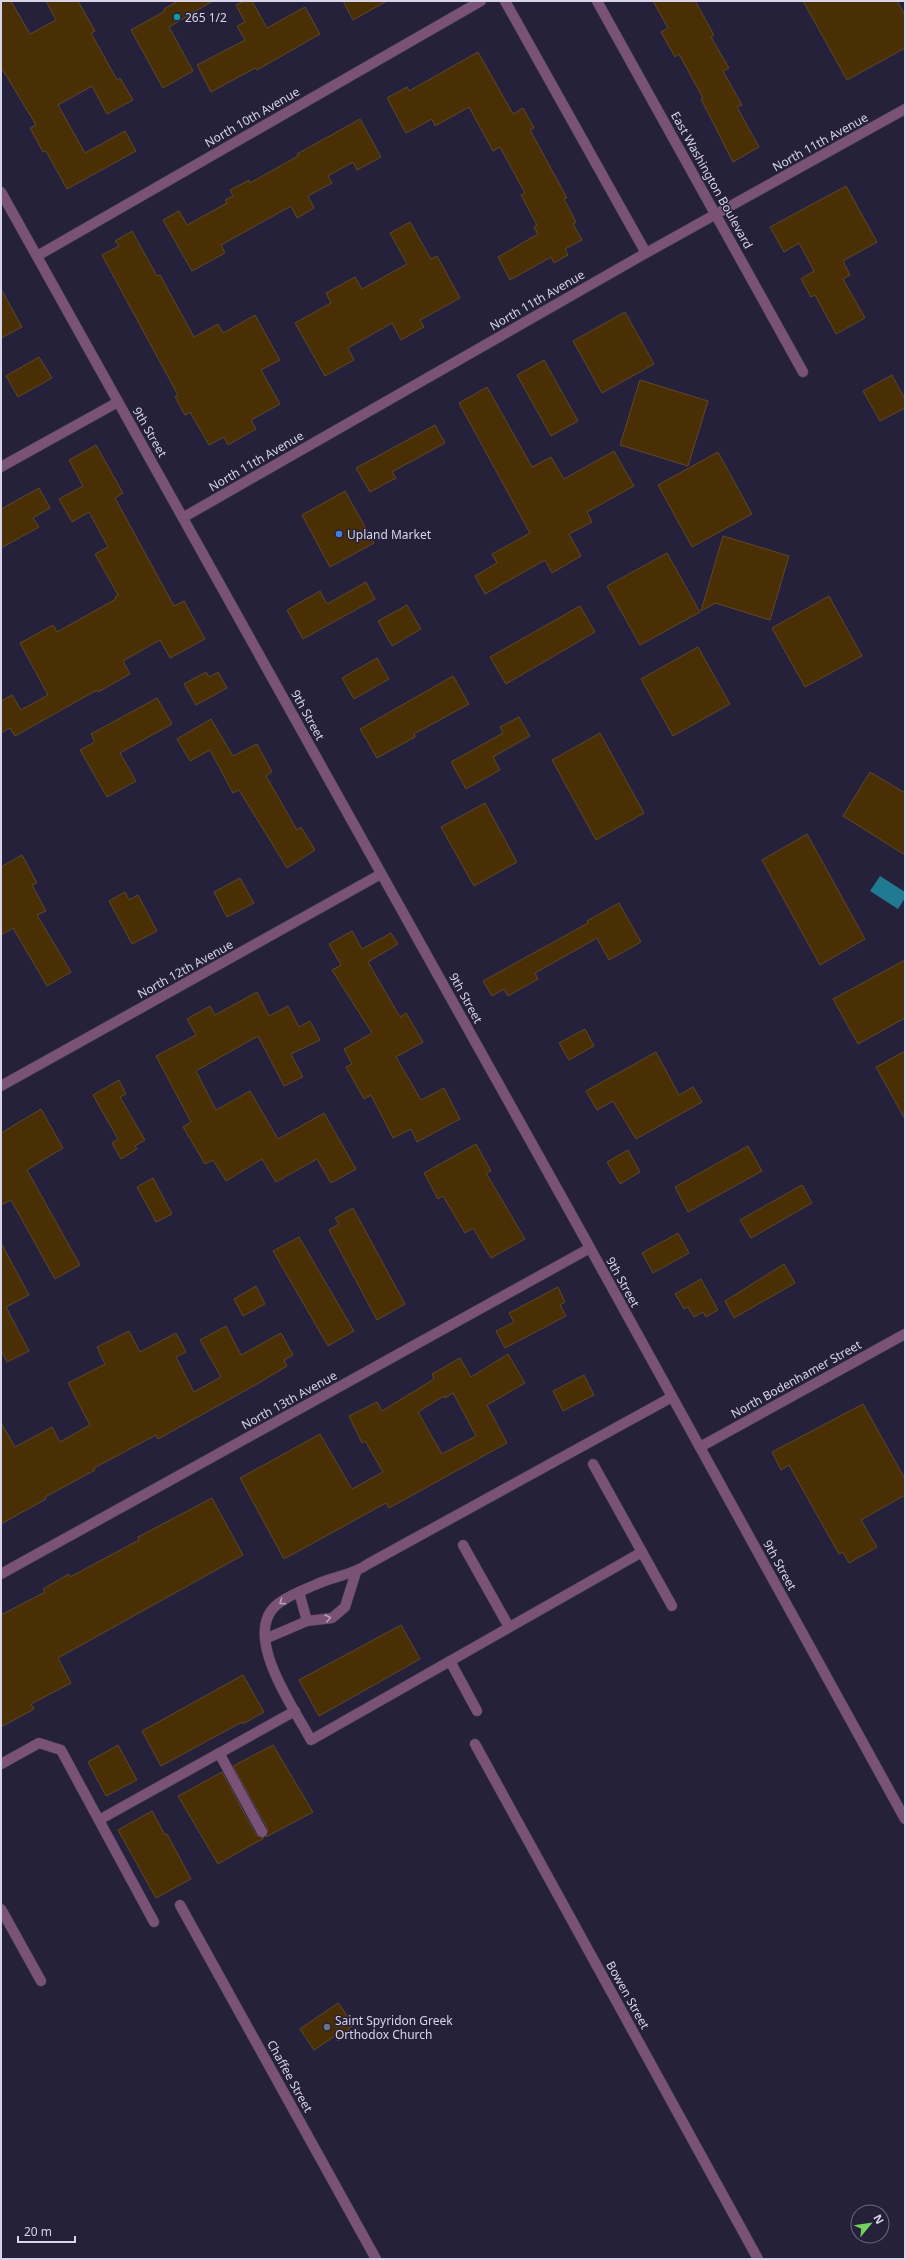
<svg xmlns="http://www.w3.org/2000/svg" width="906" height="2260" font-family="'Noto Sans',sans-serif">
  <style>
    .water { fill: #207a92 }
    .building { fill: #4a2f05; stroke: #5c482e; fill-rule: evenodd }
    .lines { fill: none; stroke-linecap: round; stroke-linejoin: round }
    .minor-casing { stroke: #423e57; stroke-width: 11 }
    .minor { stroke: #7a5278; stroke-width: 10 }
    .oneway { stroke: #b2a1bb }
    .culture-dot { fill: #0f9aa8; stroke: #26213b; stroke-width: 1.5 }
    .shop-dot { fill: #3f7fe0; stroke: #26213b; stroke-width: 1.5 }
    .worship-dot { fill: #6b7280; stroke: #26213b; stroke-width: 1.5 }
    .labels { text-anchor: middle; dominant-baseline: central; stroke-width: 3; stroke-linejoin: round; paint-order: stroke }
    .poi-label { font-size: 12px; fill: #d7d5e7; stroke: #26213b; text-anchor: start }
    .street-label { font-size: 12px; fill: #d7d5e7; stroke: #26213b }
  </style>
  <rect width="100%" height="100%" fill="#26213b"/>
  <path class="water" d="M880,876L905,892V898L898,909L870,891Z"/>
  <g class="building">
    <path d="M1,1H11L30,34L56,20L46,1H78L95,31L91,33L117,80L120,78L133,100L107,114L92,86L58,105L85,153L125,131L136,151L67,189L46,151L43,152L30,128L36,125L1,67Z"/>
    <path d="M178,1H213L169,27L193,71L163,88L131,30L165,11L164,9Z"/>
    <path d="M244,1H252L267,28L305,7L320,34L257,70L255,68L211,92L197,65L245,40L237,26L245,22L236,5Z"/>
    <path d="M343,1H387L353,20Z"/>
    <path d="M653,1H695L714,35L711,37L729,68L723,71L742,105L737,107L759,147L733,162L701,99L703,98L679,54L675,57L661,32L668,28Z"/>
    <path d="M803,1H897L905,15V48L847,80Z"/>
    <path d="M478,52L513,114L523,108L534,128L530,130L567,198L564,199L576,222L573,224L582,240L565,249L568,255L554,263L551,257L510,280L498,257L538,234L534,227L537,225L521,195L525,193L500,147L493,151L469,107L435,126L432,119L406,133L387,98L407,87L409,91Z"/>
    <path d="M360,119L381,157L357,170L353,162L328,176L332,183L308,196L314,208L297,218L291,206L221,245L225,253L192,271L163,220L179,211L187,225L227,203L225,200L233,196L230,190L249,180L250,183L298,156L297,154Z"/>
    <path d="M846,186L877,242L843,261L850,275L843,279L865,318L836,334L815,295L811,297L801,279L814,271L799,243L784,252L770,227Z"/>
    <path d="M410,222L431,259L437,256L460,298L420,320L424,327L401,340L392,323L348,348L354,360L325,376L295,323L331,303L326,293L355,277L362,289L407,264L390,233Z"/>
    <path d="M132,231L157,276L160,275L194,337L218,324L223,333L255,315L280,360L261,370L280,404L251,420L256,429L228,445L224,437L209,445L190,412L185,415L175,397L178,395L102,255L119,246L115,241Z"/>
    <path d="M1,289L22,327L1,338Z"/>
    <path d="M625,312L654,364L602,393L573,341Z"/>
    <path d="M39,357L52,378L18,397L6,376Z"/>
    <path d="M544,360L578,421L551,436L517,375Z"/>
    <path d="M892,375L905,399V408L880,421L863,391Z"/>
    <path d="M640,380L708,401L688,466L620,445Z"/>
    <path d="M487,387L532,467L551,457L564,479L614,451L634,486L587,512L592,522L569,534L581,556L552,573L545,560L485,594L475,576L497,563L492,554L530,533L459,403Z"/>
    <path d="M435,425L445,443L392,472L396,478L370,492L356,468Z"/>
    <path d="M96,445L123,493L115,498L174,606L184,601L205,639L170,658L160,640L123,661L130,674L98,692L97,690L15,736L10,728L1,733V701L12,695L21,710L48,695L20,643L53,625L57,632L116,599L115,597L118,595L95,554L108,547L89,512L72,522L59,499L83,486L69,460Z"/>
    <path d="M718,452L752,514L692,547L658,485Z"/>
    <path d="M39,488L50,508L33,518L39,527L1,548V509Z"/>
    <path d="M345,491L374,543L330,567L302,515Z"/>
    <path d="M723,536L789,556L770,620L715,603L701,611Z"/>
    <path d="M667,553L700,612L640,645L607,586Z"/>
    <path d="M366,582L375,599L303,639L287,610L320,591L327,604Z"/>
    <path d="M829,596L862,656L805,687L772,628Z"/>
    <path d="M407,605L421,629L392,646L378,621Z"/>
    <path d="M580,606L595,632L506,684L490,657Z"/>
    <path d="M698,647L730,704L673,736L641,679Z"/>
    <path d="M377,658L389,679L354,699L342,678Z"/>
    <path d="M206,672L209,677L218,672L227,688L196,705L184,684Z"/>
    <path d="M453,676L469,704L414,734L415,737L377,758L360,729Z"/>
    <path d="M157,698L172,724L120,753L136,781L107,797L80,750L95,742L91,734Z"/>
    <path d="M519,717L530,736L493,757L500,770L466,789L451,762L503,733L500,727Z"/>
    <path d="M211,719L233,756L257,744L272,772L266,776L297,830L301,827L315,850L287,868L239,790L233,793L210,750L190,761L177,739Z"/>
    <path d="M600,733L644,813L596,840L552,760Z"/>
    <path d="M870,772L905,793V855L843,816Z"/>
    <path d="M485,803L517,862L474,886L441,827Z"/>
    <path d="M807,834L865,939L820,965L762,860Z"/>
    <path d="M22,855L37,883L32,885L46,911L37,915L71,972L47,986L13,928L1,935V867Z"/>
    <path d="M240,878L254,903L227,917L214,892Z"/>
    <path d="M125,892L129,900L138,895L157,931L132,944L109,901Z"/>
    <path d="M619,903L641,942L609,960L597,938L535,973L538,979L508,996L504,989L492,996L483,981L588,923L587,921Z"/>
    <path d="M352,931L362,949L391,933L398,944L368,962L400,1017L406,1013L423,1042L396,1057L421,1100L444,1088L460,1119L417,1142L411,1129L393,1138L371,1095L364,1099L346,1067L352,1064L344,1049L372,1033L332,970L341,965L329,944Z"/>
    <path d="M905,960V1018L858,1044L833,999Z"/>
    <path d="M257,992L269,1016L288,1006L299,1027L310,1021L320,1040L291,1054L303,1077L284,1086L258,1036L196,1071L216,1110L250,1091L278,1139L324,1113L356,1169L331,1183L317,1159L276,1182L262,1159L226,1181L213,1160L205,1164L183,1127L191,1122L156,1056L196,1035L187,1019L210,1006L215,1015Z"/>
    <path d="M585,1029L594,1046L569,1060L559,1043Z"/>
    <path d="M905,1051V1119L876,1067Z"/>
    <path d="M656,1052L679,1095L693,1087L702,1102L636,1139L613,1101L597,1110L586,1091Z"/>
    <path d="M119,1080L126,1094L120,1097L145,1140L135,1146L137,1149L121,1159L112,1143L118,1139L93,1095Z"/>
    <path d="M41,1109L63,1148L27,1170L80,1265L55,1279L11,1200L1,1205V1133Z"/>
    <path d="M476,1144L491,1171L486,1173L525,1239L491,1258L473,1228L465,1233L443,1196L438,1199L424,1173Z"/>
    <path d="M748,1146L762,1171L688,1212L675,1187Z"/>
    <path d="M628,1150L640,1172L620,1184L607,1162Z"/>
    <path d="M153,1178L172,1214L156,1222L137,1187Z"/>
    <path d="M802,1185L812,1203L751,1238L740,1220Z"/>
    <path d="M353,1208L405,1304L377,1320L329,1230L339,1224L335,1218Z"/>
    <path d="M678,1233L689,1253L653,1273L642,1253Z"/>
    <path d="M299,1237L354,1331L328,1346L273,1251Z"/>
    <path d="M1,1243L29,1295L6,1307L29,1351L7,1362L1,1350Z"/>
    <path d="M784,1264L795,1283L734,1318L725,1301Z"/>
    <path d="M701,1279L718,1310L706,1317L703,1312L694,1317L688,1307L684,1309L675,1294Z"/>
    <path d="M256,1286L265,1304L243,1316L234,1299Z"/>
    <path d="M558,1287L565,1302L560,1305L566,1316L505,1348L496,1331L514,1322L509,1313Z"/>
    <path d="M226,1326L241,1355L281,1333L293,1355L284,1360L287,1366L257,1384L158,1439L156,1435L94,1468L95,1470L45,1497L46,1499L1,1524V1423L15,1447L52,1427L60,1442L90,1425L68,1383L105,1364L97,1347L129,1331L140,1352L176,1333L186,1352L176,1357L194,1392L221,1377L200,1340Z"/>
    <path d="M508,1354L525,1383L487,1405L507,1443L389,1508L386,1503L284,1559L240,1478L320,1434L352,1489L383,1472L365,1441L362,1443L349,1416L377,1402L382,1411L434,1379L432,1374L460,1358L471,1377ZM453,1393L476,1436L442,1454L418,1412L444,1396L445,1398Z"/>
    <path d="M584,1375L594,1395L563,1411L553,1391Z"/>
    <path d="M863,1404L905,1479V1495L861,1520L877,1547L849,1563L843,1552L839,1554L789,1465L781,1470L772,1452Z"/>
    <path d="M212,1498L243,1555L58,1658L71,1683L31,1704L34,1709L1,1727V1615L45,1592L43,1589L69,1574L70,1577L139,1540L138,1537Z"/>
    <path d="M401,1625L420,1659L319,1716L299,1680Z"/>
    <path d="M243,1675L264,1712L243,1724L242,1722L161,1766L142,1731Z"/>
    <path d="M118,1745L137,1780L106,1796L88,1762Z"/>
    <path d="M273,1745L313,1812L266,1837L268,1829L233,1766Z"/>
    <path d="M222,1772L256,1835L264,1838L218,1864L178,1796Z"/>
    <path d="M152,1811L165,1835L167,1834L191,1879L156,1898L118,1830Z"/>
    <path d="M338,2003L354,2025L348,2029L350,2032L338,2041L335,2036L314,2050L300,2029Z"/>
  </g>
  <g class="lines">
    <defs>
      <g id="minor">
        <path d="M505,1L646,253"/>
        <path d="M597,1L803,372"/>
        <path d="M1,192L579,1228L905,1819"/>
        <path d="M37,256L481,1"/>
        <path d="M1,467L118,402"/>
        <path d="M184,517L646,253L905,109"/>
        <path d="M1,1086L381,874"/>
        <path d="M700,1447L905,1334"/>
        <path d="M593,1464L672,1606"/>
        <path d="M463,1545L509,1627"/>
        <path d="M642,1552L311,1740C294,1708 239,1632 279,1603C290,1595 303,1590 315,1585C333,1576 351,1576 368,1564L672,1397"/>
        <path d="M1,1574L590,1248"/>
        <path d="M299,1592L307,1621"/>
        <path d="M265,1639L307,1621L332,1618L345,1607L356,1572"/>
        <path d="M450,1661L477,1711"/>
        <path d="M475,1744L758,2259"/>
        <path d="M219,1753L262,1832"/>
        <path d="M1,1764L39,1743L61,1750L154,1922"/>
        <path d="M99,1820L295,1711"/>
        <path d="M180,1905L376,2259"/>
        <path d="M1,1909L41,1981"/>
      </g>
    </defs>
    <use href="#minor" class="minor-casing"/>
    <use href="#minor" class="minor"/>
  </g>
  <defs><path id="oneway-chevron" d="M-2-3.5L2.5 0L-2 3.5" fill="none" stroke-width="1.6" stroke-linecap="round" stroke-linejoin="round"/></defs>
  <g class="oneway">
    <use href="#oneway-chevron" transform="translate(282 1602) rotate(146)"/>
    <use href="#oneway-chevron" transform="translate(328 1618) rotate(-14)"/>
  </g>
  <circle class="culture-dot" cx="177" cy="17" r="4"/>
  <circle class="shop-dot" cx="339" cy="534" r="4"/>
  <circle class="worship-dot" cx="327" cy="2027" r="4"/>
  <g class="labels">
    <g class="poi-label">
      <text x="185" y="17">265 1/2</text>
      <text x="347" y="534">Upland Market</text>
      <text x="335" y="2020">Saint Spyridon Greek<tspan x="335" dy="14">Orthodox Church</tspan></text>
    </g>
    <g class="street-label">
      <text transform="translate(252 117) rotate(-30)">North 10th Avenue</text>
      <text transform="translate(820 142) rotate(-29)">North 11th Avenue</text>
      <text transform="translate(712 180) rotate(61)">East Washington Boulevard</text>
      <text transform="translate(537 300) rotate(-30)">North 11th Avenue</text>
      <text transform="translate(150 432) rotate(60)">9th Street</text>
      <text transform="translate(256 461) rotate(-30)">North 11th Avenue</text>
      <text transform="translate(308 715) rotate(61)">9th Street</text>
      <text transform="translate(185 969) rotate(-29)">North 12th Avenue</text>
      <text transform="translate(466 998) rotate(61)">9th Street</text>
      <text transform="translate(623 1282) rotate(61)">9th Street</text>
      <text transform="translate(796 1379) rotate(-29)">North Bodenhamer Street</text>
      <text transform="translate(289 1400) rotate(-29)">North 13th Avenue</text>
      <text transform="translate(780 1565) rotate(61)">9th Street</text>
      <text transform="translate(628 1995) rotate(61)">Bowen Street</text>
      <text transform="translate(290 2076) rotate(61)">Chaffee Street</text>
    </g>
  </g>
  <rect width="906" height="2260" fill="none" stroke="#d7d5e7" stroke-width="4"/>
  <g transform="translate(870 2224) rotate(61)"><circle r="19" fill="#26213b" stroke="#6d6980"/>
  <path d="M0-3L7 15L0 10L-7 15Z" fill="#72d25d"/>
  <text y="-6" font-size="11" font-weight="bold" text-anchor="middle" fill="#d7d5e7">N</text>
  </g>
  <path d="M18 2236v6h57v-6" fill="none" stroke="#d7d5e7" stroke-width="2"/>
  <text x="24" y="2236" font-size="12" fill="#d7d5e7" stroke="#26213b" stroke-width="3" paint-order="stroke">20 m</text>
</svg>
